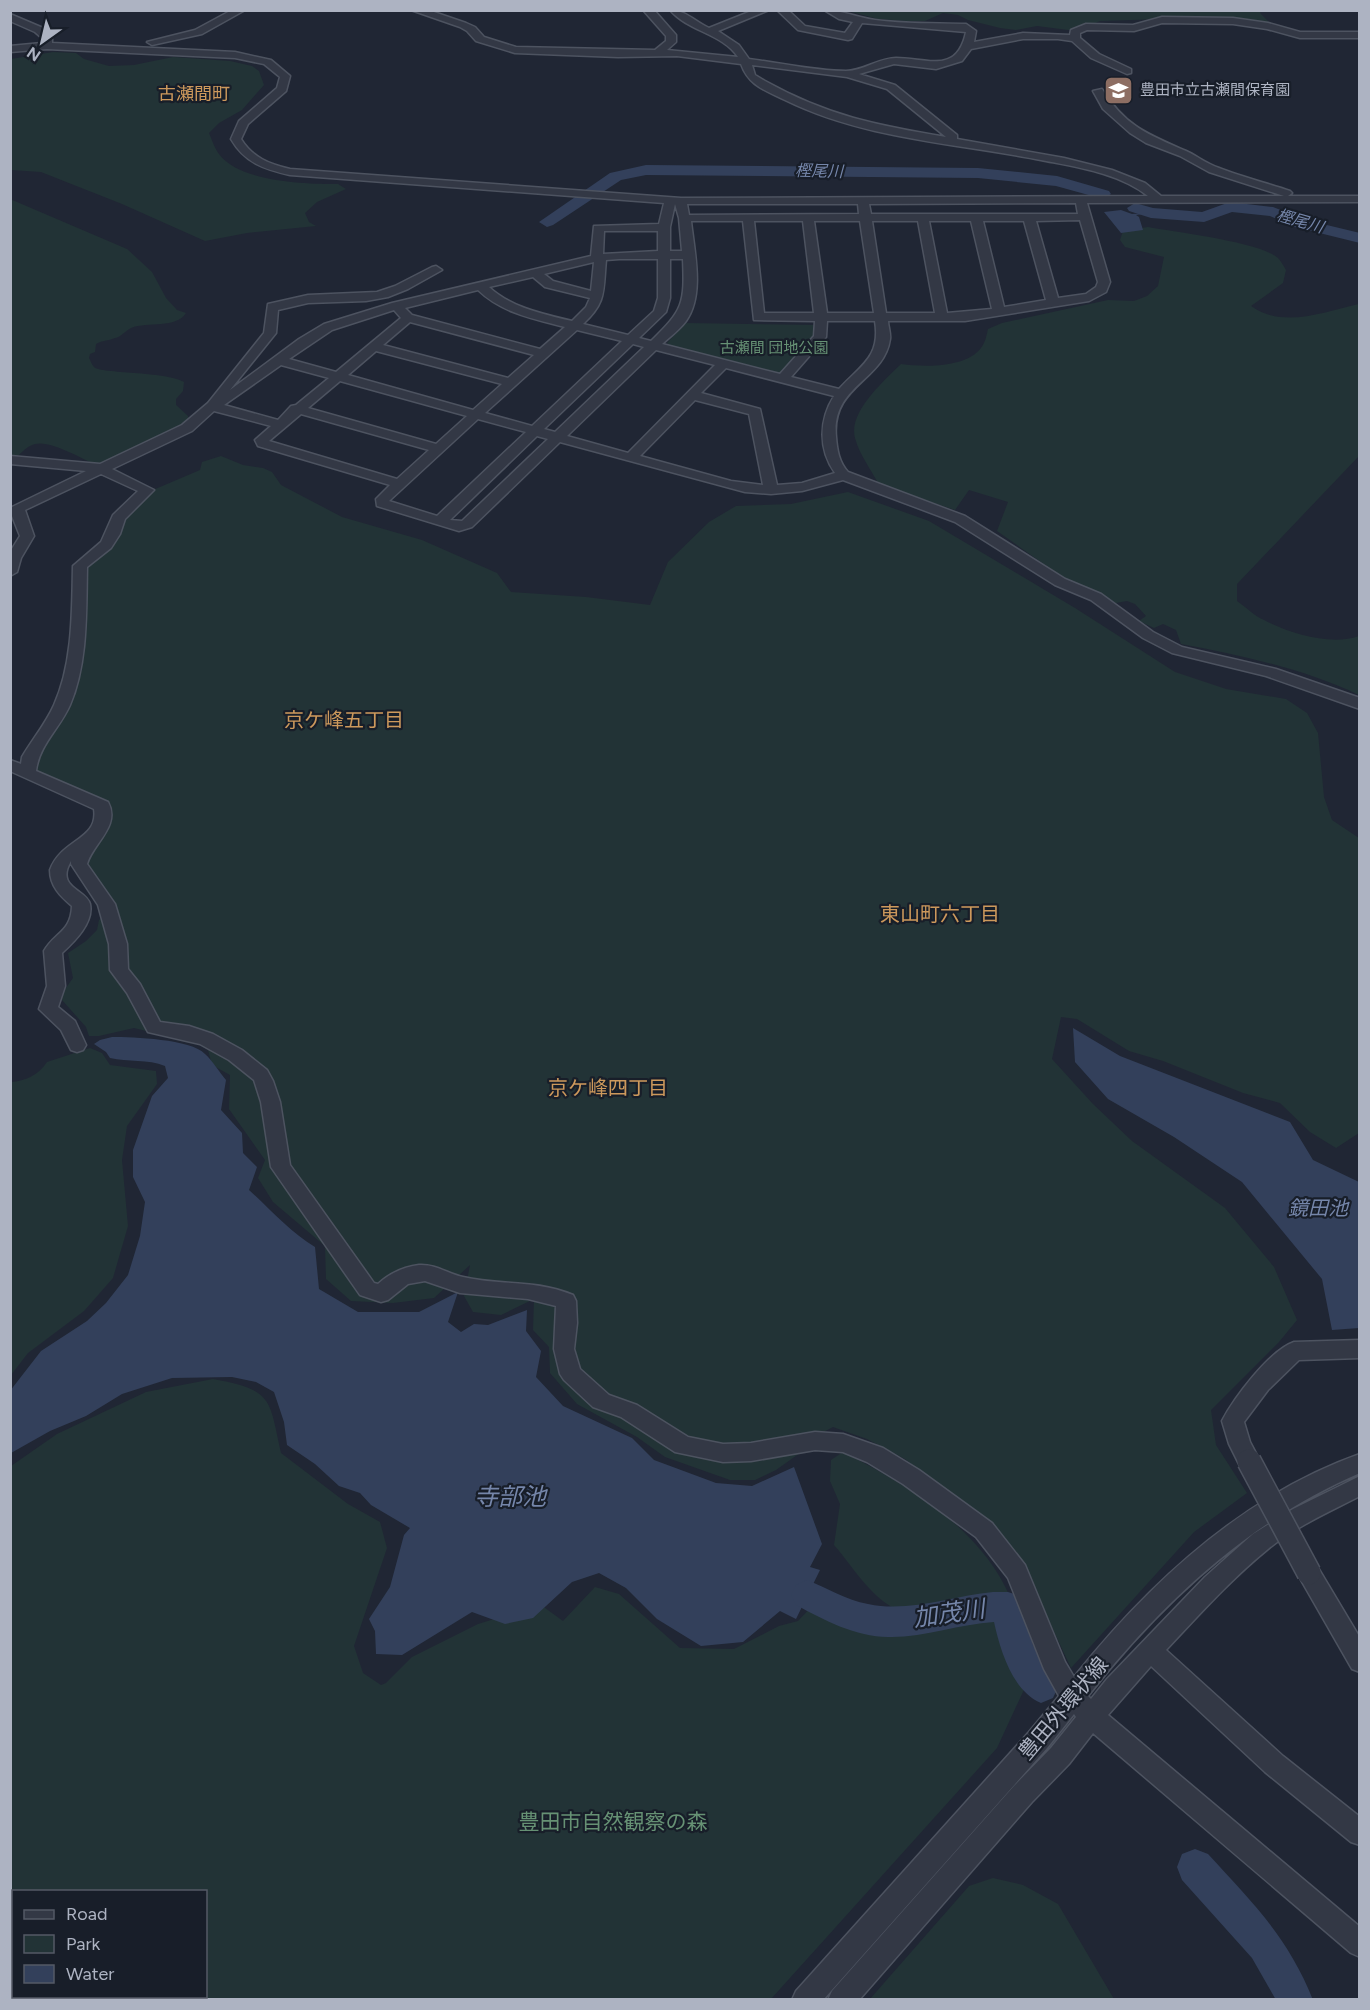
<svg xmlns="http://www.w3.org/2000/svg" width="1370" height="2010" font-family="Figtree,'Noto Sans JP',sans-serif">
  <style>
    .green { fill: #223336; fill-rule: evenodd }
    .water { fill: #33405b }
    .lines { fill: none; stroke-linecap: round; stroke-linejoin: round }
    .river { fill: #33405b; fill-rule: evenodd }
    .minor-casing { stroke: #4d5360; stroke-width: 3 }
    .minor { fill: #333845; fill-rule: evenodd }
    .minor-bridge-casing { stroke: #4d5360; stroke-width: 26; stroke-linecap: butt }
    .minor-bridge { stroke: #333845; stroke-width: 23 }
    .labels { text-anchor: middle; dominant-baseline: central; stroke-width: 4.5; stroke-linejoin: round; paint-order: stroke }
    .far-poi-label { font-size: 15px; fill: #adb3c2; stroke: #181e29; text-anchor: start }
    .far-park-label { font-size: 15px; fill: #669174; stroke: #181e29 }
    .far-water-label { font-size: 16px; font-style: italic; fill: #7586aa; stroke: #181e29 }
    .far-quarter-label { font-size: 18px; fill: #cd995c; stroke: #181e29 }
    .neighbourhood-label { font-size: 20px; fill: #cd995c; stroke: #181e29 }
    .water-label { font-size: 20px; font-style: italic; fill: #7586aa; stroke: #181e29 }
    .near-street-label { font-size: 21px; fill: #adb3c2; stroke: #181e29 }
    .near-park-label { font-size: 21px; fill: #669174; stroke: #181e29 }
    .near-water-label { font-size: 24px; font-style: italic; fill: #7586aa; stroke: #181e29 }
  </style>
  <rect width="100%" height="100%" fill="#202634"/>
  <g class="green">
    <path d="M1262,10L1260,13L1270,23L1246,19L1196,18L1100,21L1076,31L1037,26L1016,30L1000,28L968,20L958,15L943,13L925,21H907L878,19L848,11Z"/>
    <path d="M53,52L76,53L84,59L109,66L134,65L173,57L230,61L252,66L259,71L264,85L242,110L219,123L209,133C212,140 215,149 219,154C239,182 307,184 338,184L346,189L317,202L305,213L309,222L316,226L247,233L205,241L122,204L41,172L11,170V59Z"/>
    <path d="M10,199L127,249L152,272L166,298L177,310L186,313C176,329 148,321 131,328C125,331 121,337 115,338C107,341 103,340 96,344L95,352L90,354L89,358C91,361 91,364 94,367C101,374 165,371 184,382L183,391L176,399V405L188,416V422L99,466C84,460 51,440 35,444C27,446 22,452 16,458H11Z"/>
    <path d="M1148,227C1175,232 1260,242 1278,258C1281,261 1284,267 1286,270L1283,283L1251,306C1283,329 1323,312 1359,304V456L1237,584V601C1246,607 1254,616 1264,620C1290,634 1332,646 1359,636V695C1304,669 1241,655 1181,644L1176,630L1163,624L1154,628L1139,621L1146,616L1135,604L1127,601L1116,603L1065,579L997,531L1008,502L969,490L955,510L879,485C872,471 859,454 855,438C848,412 884,381 901,364C924,367 972,369 984,343C986,339 987,333 988,329L1002,323L1108,300L1134,301L1147,296L1158,286L1164,257L1125,247L1120,240L1123,231Z"/>
    <path d="M685,323L816,325L815,337L784,374H780L669,345L667,343Z"/>
    <path d="M221,456L243,465L263,468L272,472L281,485L342,517L422,540L497,573L511,592L586,597L650,605L668,562L709,522L736,506L791,504L848,492L929,521L1075,608L1175,672L1226,689L1286,699L1307,713L1318,733L1324,797L1332,820L1359,838V1133L1336,1148L1310,1132L1280,1103L1243,1093L1163,1061L1129,1051L1077,1019L1061,1017L1052,1059L1093,1104L1132,1141L1225,1208L1274,1267L1297,1320L1279,1342L1211,1410L1216,1445L1247,1493L1194,1532L1071,1668L1027,1574L981,1519L905,1459L867,1439L833,1427L812,1438L800,1453L776,1470L755,1480H730L665,1457L637,1437L577,1404L550,1373L549,1347L533,1330L534,1299L501,1315L473,1312L464,1296L470,1265L434,1298L393,1303L351,1301L326,1279L325,1246L273,1202L258,1178L265,1160L229,1109L230,1075L212,1065L207,1046L134,1028L99,1036H89L86,1027L62,1000L63,992L73,978L68,953L86,941L97,930L99,920L111,909L81,864L109,818L34,773L32,758L61,716L83,567L119,523L153,490L200,470L202,462Z"/>
    <path d="M90,1048L102,1053L110,1065L156,1071L157,1084L127,1126L122,1160L128,1226L113,1278L84,1311L28,1353L11,1375V1082C25,1081 39,1075 47,1062Z"/>
    <path d="M213,1379C273,1390 269,1398 281,1453L348,1504L380,1522L387,1548L354,1646L363,1673L381,1685L386,1683L412,1657L478,1624L541,1605L563,1621L595,1587L619,1594L680,1648L734,1649L779,1626L798,1621L815,1603L869,1626L893,1629L1003,1614L1016,1661L1028,1681L997,1748L771,1999L11,2000V1466L57,1434L146,1392ZM14,1892H206V1996H14Z"/>
    <path d="M843,1452C909,1486 981,1528 1011,1599C995,1601 913,1616 904,1613C872,1601 855,1569 834,1545L840,1504L830,1481L831,1460Z"/>
    <path d="M993,1878L1023,1885L1058,1904L1114,1999H870L969,1886Z"/>
  </g>
  <g class="water">
    <path d="M1121,210L1132,214L1148,213L1136,215L1139,217L1143,230L1121,233L1104,212Z"/>
    <path d="M1073,1028L1120,1056L1290,1122L1313,1160L1359,1182V1328L1332,1330L1322,1279L1242,1182L1174,1137L1108,1099L1075,1062Z"/>
    <path d="M112,1037C133,1037 191,1039 205,1054C213,1061 219,1072 226,1080L221,1110L242,1133L243,1153L257,1167L249,1190C271,1210 290,1232 315,1247L319,1289L358,1312H419L458,1292L448,1322L461,1332L474,1324L488,1325L527,1310L526,1331L541,1351L536,1377L563,1406L632,1438L654,1460L716,1483L752,1486L794,1467L822,1544L810,1567L820,1570L796,1619L780,1611L743,1642L701,1646L657,1619L626,1588L599,1573L572,1582L533,1618L505,1624L472,1612L402,1655L376,1654L375,1631L369,1619L390,1587L404,1535L410,1528L371,1505L360,1493L339,1486L315,1464L287,1445L284,1422L274,1392L256,1382L232,1377L172,1378L122,1394L86,1416L50,1431L11,1453L10,1391L41,1351L87,1321L106,1303L128,1275L140,1236L145,1202L133,1177V1150L152,1096L168,1078L165,1066C148,1059 128,1062 110,1058L106,1052L94,1044L100,1040Z"/>
  </g>
  <g class="lines">
    <g class="river">
      <path d="M646,165L978,168L1057,176L1109,191L1111,194L1103,199L1056,186L978,178L646,175L621,180L553,225L547,227L539,222L610,173Z"/>
      <path d="M1230,202L1273,207L1306,220L1360,233V243L1295,227L1270,216L1232,212L1204,222L1151,218L1129,211L1127,208L1135,203L1153,208L1202,212Z"/>
      <path d="M807,1580C827,1588 846,1600 868,1604C909,1613 952,1596 993,1592H1008L1020,1596L1033,1645L1058,1687L1053,1698L1041,1703C1013,1692 1000,1650 994,1622C959,1624 923,1638 888,1637C856,1637 824,1620 796,1605L791,1595L796,1585Z"/>
      <path d="M1195,1849L1208,1854C1252,1902 1288,1937 1313,2000H1276L1252,1958L1182,1880L1177,1867L1182,1854Z"/>
    </g>
    <defs>
      <g id="minor">
        <path d="M232,10H245L202,34L152,45L147,42L195,30Z"/>
        <path d="M411,10H428L466,23L475,27L484,37L516,47L655,50L666,41V36L643,10H654L676,35V42L667,50L738,57C722,33 689,32 670,10C685,10 696,22 709,28L754,10H769L718,31L739,45L749,59C780,63 816,71 846,71C863,71 879,58 896,58C927,58 957,75 966,32L862,23L852,39L848,40L798,30L777,10H788L805,26L845,33L853,22L839,19L824,10C842,10 858,18 875,20C905,24 936,23 966,24L976,31L974,42L1023,33L1070,35L1071,30L1086,24L1133,25L1162,17L1233,18L1268,23L1300,32H1360V38H1300L1267,29L1233,24L1162,23L1134,31L1087,30L1080,33V38L1099,54L1131,69V73L1127,74L1091,58L1072,41L1058,39H1023L971,49L962,61L936,69L894,64L859,74L895,85L957,135V139L1064,158L1112,170L1145,183L1161,196H1284L1209,172L1180,156L1146,143L1130,133L1103,109L1093,91L1102,89C1125,126 1147,134 1186,151C1197,156 1207,164 1219,168C1242,177 1266,183 1290,191L1292,193L1288,196H1360V202L1087,203L1110,282L1106,292L1089,301L965,321H888C888,326 891,334 890,339C884,381 831,385 836,437C837,450 839,462 848,472L965,516L1065,579L1101,594L1153,632L1182,647L1276,669L1360,698V709L1266,676L1172,653L1143,638L1091,600L1055,585L955,522L843,480L802,491L771,494L745,492L560,442L472,527L459,531L377,506L376,499L390,485L258,446L255,440L271,426L214,411L192,431L112,469L154,490L125,519L120,534L111,548L87,567C86,612 88,663 70,705C60,728 39,745 36,771L108,802C121,826 93,843 87,864L115,904L127,944L128,969L140,984L160,1022L189,1026L213,1034L242,1050L267,1070L273,1081L280,1102L290,1165L374,1283L378,1284C389,1274 403,1267 419,1265C436,1264 448,1274 463,1277C502,1286 534,1279 573,1295L576,1301L577,1323L574,1349L580,1369L609,1395L637,1405L688,1437L723,1444L751,1443L815,1432L843,1434L883,1448L919,1470L992,1523L1025,1565L1065,1662L1074,1677C1150,1582 1244,1495 1360,1454V1473C1250,1520 1161,1603 1088,1696L1091,1699L1107,1679L1205,1577L1253,1534L1293,1509L1360,1476V1496C1329,1512 1295,1527 1268,1549C1231,1579 1199,1615 1166,1650L1283,1756L1360,1817V1845L1351,1842L1265,1772L1151,1666L1108,1715L1360,1927V1957L1351,1953L1093,1733L1069,1764L1032,1802L859,2000H828L832,1991L1014,1786L1051,1748L1076,1717L1074,1714L1047,1748L823,2000H792L796,1991L1029,1732L1059,1696L1044,1669L1008,1578L976,1537L903,1484L867,1462L843,1452L815,1450L751,1461L723,1462L675,1452L621,1417L593,1407L564,1380L560,1374L554,1349L556,1306L528,1299L460,1293L425,1281L408,1284L388,1300L381,1302L360,1295L271,1167L261,1102L254,1080L229,1060L200,1044L148,1032L127,993L110,970L109,944L98,905L71,864V861C55,888 86,889 90,904C94,923 74,942 62,953L65,986L58,1007L75,1021L86,1045L83,1050L77,1052L71,1050L61,1030L39,1009L47,986L44,951C55,932 71,932 72,906C60,896 50,886 50,870C61,839 99,840 94,809L10,771V760L21,764L22,757C32,740 46,723 54,705C73,663 72,611 73,566L101,542L113,515L138,491L101,474L25,510L34,536L21,558L17,572L10,576V552L20,536L10,511L12,507L86,471L10,464V456L100,464L182,425L208,403L264,333L268,304L308,295L377,292L395,286L432,267L436,266L442,270L408,289L388,297L366,301L308,303L278,310L276,333L230,390L299,339L324,324L392,303L591,256L594,226L659,224L664,203L290,175C264,169 245,163 231,139L239,121L277,88L280,77L264,64L235,58L47,49L10,52V46L42,43V38L35,32L10,21V14L43,28L52,37V43L235,52L271,60L290,76L286,91L248,124L241,139C253,158 269,164 290,169L681,198L1148,196C1119,173 1076,167 1041,160C955,143 864,139 785,100C765,90 749,86 741,64L677,56L618,57L515,53L476,41L467,31L460,27ZM752,65L847,77L887,89L946,137C876,125 828,116 765,81L755,75ZM1076,203L1078,214H871L869,204ZM675,204L679,218L682,251H670V227ZM687,204H858L859,214L689,215ZM1080,220L1098,282L1096,287L1086,294L1058,298L1036,221ZM691,221H743L754,320L815,321L814,336L780,374L662,344C670,337 680,329 686,321C705,295 694,250 691,221ZM754,221H803L814,313H764ZM814,221H860L874,313H827ZM872,221H918L935,313H886ZM929,221H971L992,309L947,313ZM983,221H1024L1046,300L1004,307ZM604,231H658V251L603,254ZM619,259H658V298L654,311L628,335L583,324C607,302 603,291 606,260ZM670,259H683C685,304 683,310 651,341L639,338L666,312L670,298ZM594,262L591,291L553,281L544,274ZM533,277L545,287L590,298L586,307L572,321C543,314 512,308 489,287ZM478,290C502,313 534,319 565,327L540,349L412,315L405,308ZM394,310L401,318L336,372L289,359L332,330ZM827,321H875C881,357 861,365 839,389L791,377L826,337ZM410,322L534,355L508,378L383,345ZM577,330L622,341L532,426L485,413ZM633,344L644,347L555,432L544,429ZM656,350L715,365L628,453L567,436ZM376,351L502,384L473,410L348,375ZM281,365L329,378L296,405L291,406L278,420L224,405ZM726,368L834,396C819,420 818,449 835,473L802,483L777,485L760,409L701,393ZM340,381L467,416L436,444L308,408ZM695,400L749,414L763,485L731,481L640,456ZM301,414L429,450L397,479L269,441ZM478,419L526,432L437,516L389,501ZM537,436L548,439L462,521L450,520Z"/>
        <path d="M1360,1340V1358L1299,1360L1268,1390L1244,1422L1250,1442L1260,1461L1257,1468L1249,1470L1241,1468L1229,1444L1222,1421C1234,1398 1269,1351 1294,1342Z"/>
        <path d="M1309,1563L1317,1566L1360,1638V1672L1352,1669L1301,1580L1298,1573L1301,1566Z"/>
      </g>
    </defs>
    <use href="#minor" class="minor-casing"/>
    <use href="#minor" class="minor"/>
    <defs>
      <path id="minor-bridge" d="M1249,1461L1309,1573"/>
    </defs>
    <use href="#minor-bridge" class="minor-bridge-casing"/>
    <use href="#minor-bridge" class="minor-bridge"/>
  </g>
  <defs>
    <symbol id="school-square" viewBox="-11 -11 22 22"><rect x="-9" y="-9" width="18" height="18" rx="4" fill="#8d6e63" stroke="#181e29"/><path d="M0-5L7-2L0 1L-7-2ZM-4 1L0 2.5L4 1V4Q0 6-4 4Z" fill="#fff"/></symbol>
  </defs>
  <g fill-rule="evenodd">
    <use href="#school-square" x="1102" y="74" width="33" height="33"/>
  </g>
  <g class="labels">
    <g class="far-poi-label">
      <text x="1140" y="90">豊田市立古瀬間保育園</text>
    </g>
    <g class="far-park-label">
      <text x="774" y="348">古瀬間 団地公園</text>
    </g>
    <g class="far-water-label">
      <text transform="translate(819 171) rotate(1)">樫尾川</text>
      <text transform="translate(1300 221) rotate(16)">樫尾川</text>
    </g>
    <g class="far-quarter-label">
      <text x="194" y="94">古瀬間町</text>
    </g>
    <g class="neighbourhood-label">
      <text x="344" y="720">京ケ峰五丁目</text>
      <text x="940" y="914">東山町六丁目</text>
      <text x="608" y="1088">京ケ峰四丁目</text>
    </g>
    <g class="water-label">
      <text x="1318" y="1208">鏡田池</text>
    </g>
    <g class="near-street-label">
      <text transform="translate(1063 1708) rotate(-50)">豊田外環状線</text>
    </g>
    <g class="near-park-label">
      <text x="613" y="1821">豊田市自然観察の森</text>
    </g>
    <g class="near-water-label">
      <text x="510" y="1496">寺部池</text>
      <text transform="translate(949 1613) rotate(-8)">加茂川</text>
    </g>
  </g>
  <rect width="1370" height="2010" fill="none" stroke="#adb3c2" stroke-width="24"/>
  <rect x="12" y="1890" width="195" height="108" fill="#181e29" stroke="#545a66" stroke-width="1.5"/>
  <rect x="24" y="1910" width="30" height="9" fill="#333845" stroke="#545a66" stroke-width="1.5"/>
  <text x="66" y="1920" font-size="18" fill="#adb3c2">Road</text>
  <rect x="24" y="1935" width="30" height="18" fill="#223336" stroke="#545a66" stroke-width="1.5"/>
  <text x="66" y="1950" font-size="18" fill="#adb3c2">Park</text>
  <rect x="24" y="1965" width="30" height="18" fill="#33405b" stroke="#545a66" stroke-width="1.5"/>
  <text x="66" y="1980" font-size="18" fill="#adb3c2">Water</text>
  <g transform="translate(42 42) rotate(214)" stroke="#181e29" stroke-width="4.5" paint-order="stroke">
  <path d="M0-4.5L10 22L0 15L-10 22Z" fill="#adb3c2"/>
  <text y="-9" font-size="16" font-weight="bold" text-anchor="middle" fill="#adb3c2">N</text>
  </g>
</svg>
